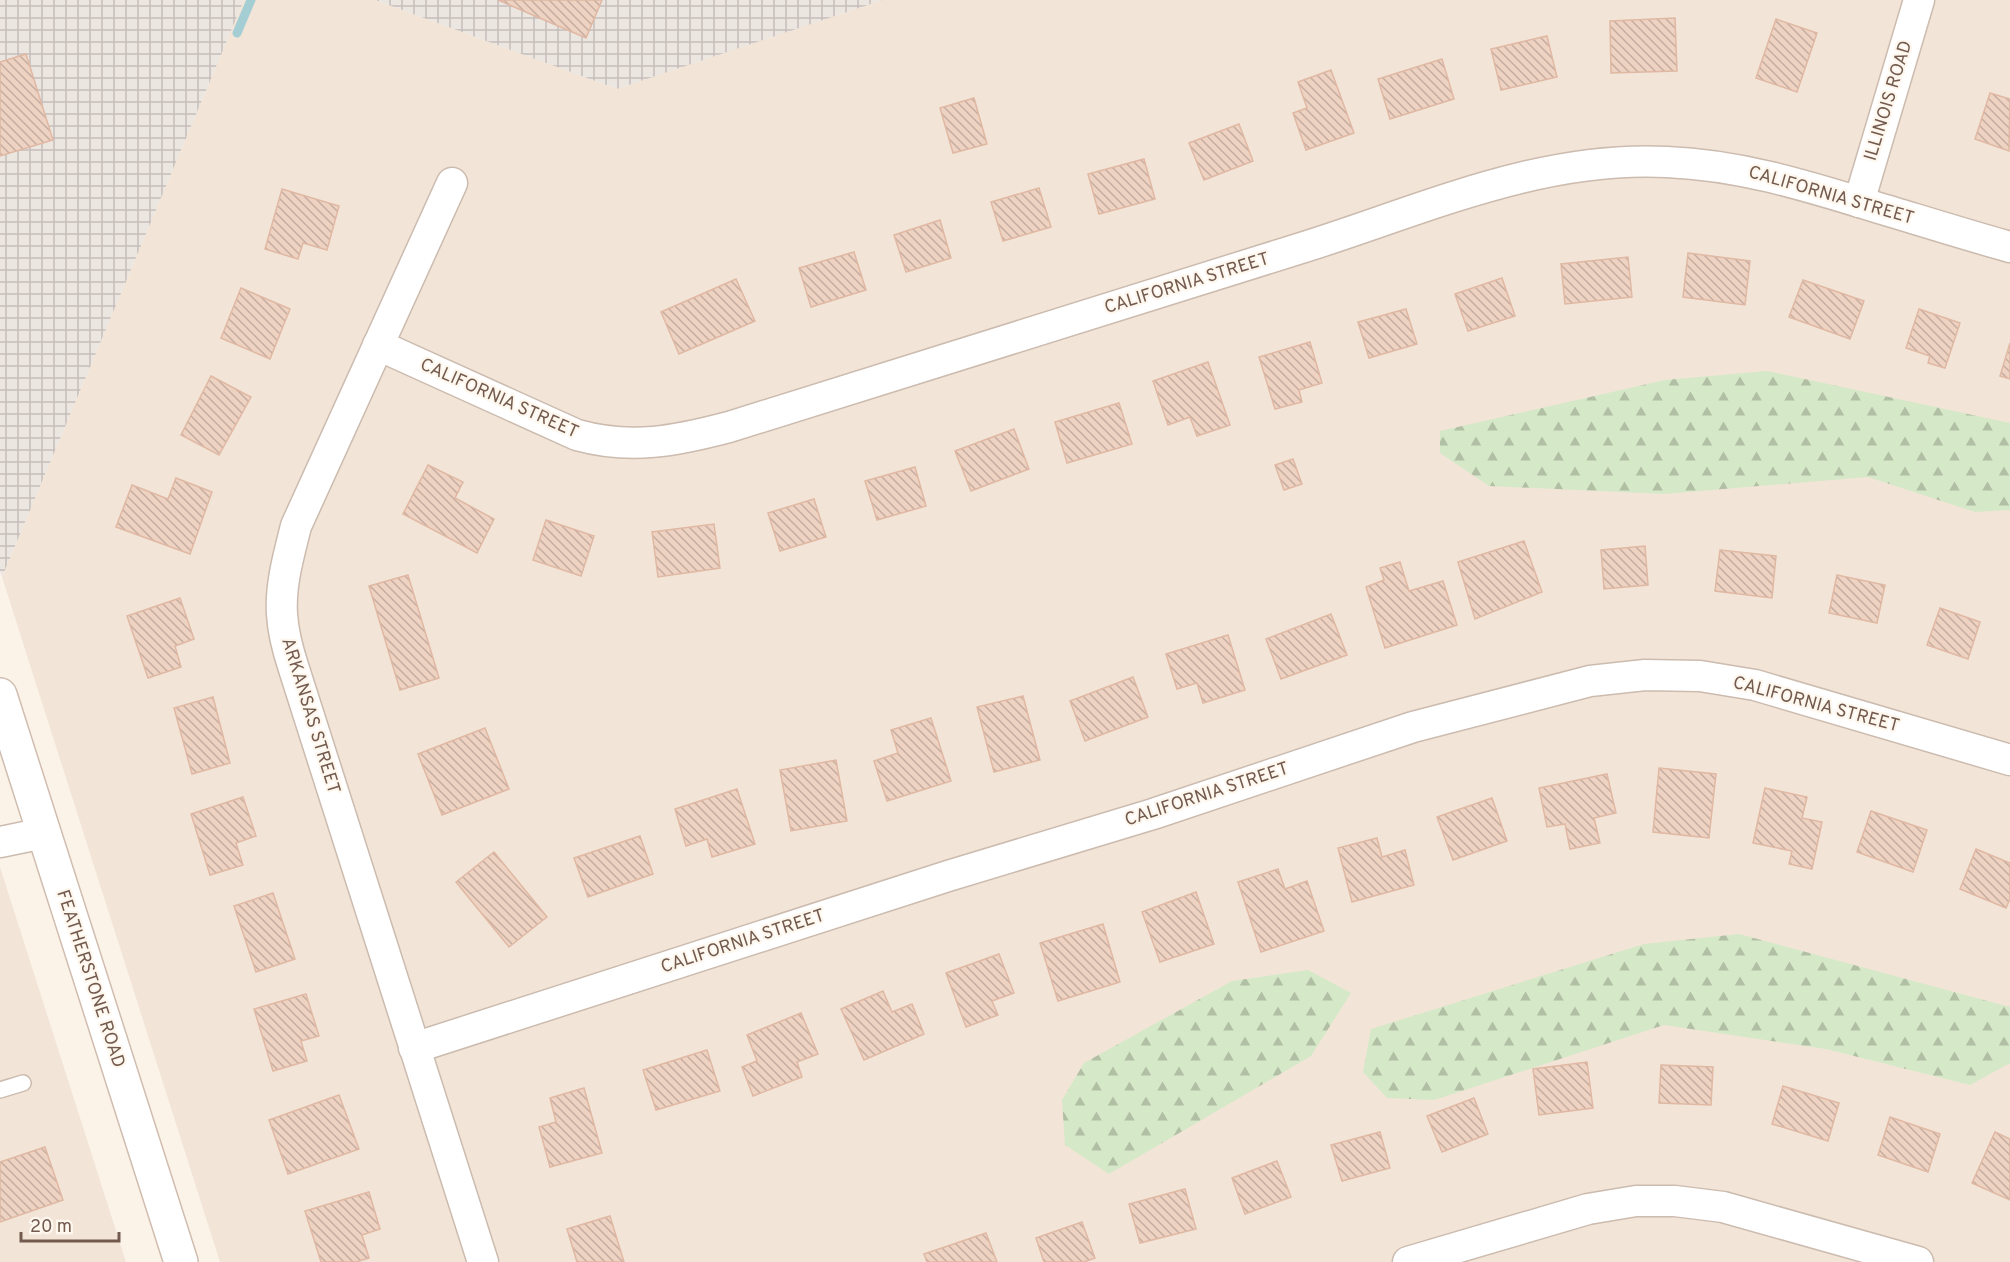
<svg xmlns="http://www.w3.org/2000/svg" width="2010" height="1262" font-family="Overpass,sans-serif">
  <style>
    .residential { fill: #f2e5d7 }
    .industrial { fill: url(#industrial-grid) }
    .forest { fill: url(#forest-firs) }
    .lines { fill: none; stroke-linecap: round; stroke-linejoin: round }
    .stream { stroke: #a5ced4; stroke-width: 9 }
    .building { fill: url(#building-back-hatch); stroke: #e0b8a3; stroke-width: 1.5 }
    .lane-casing { stroke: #ccbbaf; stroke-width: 18 }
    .street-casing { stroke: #ccbbaf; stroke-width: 33 }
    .secondary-casing { stroke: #d0bdaf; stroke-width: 36 }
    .lane { stroke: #fff; stroke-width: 15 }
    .street { stroke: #fff; stroke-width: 30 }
    .secondary { stroke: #fff; stroke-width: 33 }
    .labels { text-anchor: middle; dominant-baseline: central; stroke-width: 4.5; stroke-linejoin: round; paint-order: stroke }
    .street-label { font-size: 18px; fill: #735a4e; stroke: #fef7ee }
  </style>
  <defs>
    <pattern id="industrial-grid" width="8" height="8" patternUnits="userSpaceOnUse" patternTransform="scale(1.5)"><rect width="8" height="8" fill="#ece6e1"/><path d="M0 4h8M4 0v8" fill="none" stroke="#c4bdb9"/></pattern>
    <pattern id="forest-firs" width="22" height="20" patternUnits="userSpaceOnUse" patternTransform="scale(1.5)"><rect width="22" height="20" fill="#d5e8c7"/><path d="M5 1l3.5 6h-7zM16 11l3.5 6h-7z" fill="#b1bfa4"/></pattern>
    <pattern id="building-back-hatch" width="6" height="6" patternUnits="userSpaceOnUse" patternTransform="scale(1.5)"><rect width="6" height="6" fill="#eed2c2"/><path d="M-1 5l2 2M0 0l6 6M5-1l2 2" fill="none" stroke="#c5ada0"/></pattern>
  </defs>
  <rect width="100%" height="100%" fill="#fbf3e8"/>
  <g class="residential">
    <path d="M244,0H375L617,89L883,0H2010V1262H220L2,577Z"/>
    <path d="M0,867L126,1262H0Z"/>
  </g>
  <g class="industrial">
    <path d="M0,0H244L2,577L0,571Z"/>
    <path d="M375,0H883L617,89Z"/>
  </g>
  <g class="forest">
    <path d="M1767,371L2010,423V510L1975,512L1868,477L1664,494L1489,486L1440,453V431L1665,380Z"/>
    <path d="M1739,934L2010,1007V1063L1970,1085L1826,1049L1664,1025L1434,1100L1387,1098L1363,1072L1371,1029L1644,944Z"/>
    <path d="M1308,970L1351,993L1311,1056L1109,1174L1065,1145L1062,1100L1084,1063L1232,981Z"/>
  </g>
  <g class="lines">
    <path class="stream" d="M237,33L251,0"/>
  </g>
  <g class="building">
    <path d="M498,0H602L586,38Z"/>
    <path d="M1675,18L1677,71L1611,73L1610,21Z"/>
    <path d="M1776,19L1817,33L1797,92L1756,78Z"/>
    <path d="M1547,36L1557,77L1501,90L1491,49Z"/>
    <path d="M26,54L53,140L0,156V62Z"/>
    <path d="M1442,59L1454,99L1390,119L1378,79Z"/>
    <path d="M1331,70L1354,133L1306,150L1293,113L1307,108L1298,82Z"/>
    <path d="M1990,93L2010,99L2009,151L1975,139Z"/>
    <path d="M974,98L987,144L953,153L940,108Z"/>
    <path d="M1239,124L1253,161L1204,180L1189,143Z"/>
    <path d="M1144,159L1155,199L1099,214L1088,174Z"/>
    <path d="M1039,188L1051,227L1003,241L991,202Z"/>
    <path d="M282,189L339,206L327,250L303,243L298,259L265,249Z"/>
    <path d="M940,220L951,258L906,272L894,235Z"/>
    <path d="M854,252L866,290L811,307L799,268Z"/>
    <path d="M1688,253L1750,261L1745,305L1683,297Z"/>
    <path d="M1628,257L1632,297L1565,304L1561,264Z"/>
    <path d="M1502,278L1515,316L1468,331L1455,294Z"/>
    <path d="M736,279L755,321L679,354L661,312Z"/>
    <path d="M1803,280L1864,301L1850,339L1789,317Z"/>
    <path d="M241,288L290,309L270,359L221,338Z"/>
    <path d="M1406,309L1417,344L1369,358L1358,322Z"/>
    <path d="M1919,309L1960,323L1945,368L1928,363L1930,356L1906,348Z"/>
    <path d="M1310,342L1322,383L1299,390L1302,402L1275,409L1259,357Z"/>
    <path d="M2010,343V379L2000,376Z"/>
    <path d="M1208,362L1230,425L1197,436L1190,417L1168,425L1153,381Z"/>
    <path d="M211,376L251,397L219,455L181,435Z"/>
    <path d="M1119,403L1132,444L1067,463L1055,422Z"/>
    <path d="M1014,429L1029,469L971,491L955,451Z"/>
    <path d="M1293,459L1302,484L1284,490L1275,465Z"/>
    <path d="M428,465L463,482L455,498L494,519L477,553L403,514Z"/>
    <path d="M915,467L926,506L877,520L865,481Z"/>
    <path d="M176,478L212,492L190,554L116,527L132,485L168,499Z"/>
    <path d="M814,499L826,537L780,551L768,513Z"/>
    <path d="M546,520L594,536L581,576L533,560Z"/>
    <path d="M714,524L720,568L658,577L652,532Z"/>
    <path d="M1524,541L1542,592L1475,619L1458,562Z"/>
    <path d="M1645,546L1648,585L1604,589L1601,550Z"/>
    <path d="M1720,550L1776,556L1772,598L1715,591Z"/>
    <path d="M1400,562L1409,591L1443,581L1457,625L1385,648L1366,587L1384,580L1380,568Z"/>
    <path d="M408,575L439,678L400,690L369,586Z"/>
    <path d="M1837,575L1885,585L1877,623L1829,613Z"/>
    <path d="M180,598L194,639L175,646L181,667L148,678L127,616Z"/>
    <path d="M1940,608L1980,622L1968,659L1927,645Z"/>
    <path d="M1331,614L1347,655L1281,679L1266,639Z"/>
    <path d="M1228,635L1245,690L1203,703L1197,683L1177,689L1166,654Z"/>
    <path d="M1133,677L1148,717L1085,741L1070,701Z"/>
    <path d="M1023,696L1040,760L994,772L977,707Z"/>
    <path d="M213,697L230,763L192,774L174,708Z"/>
    <path d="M931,718L951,781L887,801L874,761L898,753L891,730Z"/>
    <path d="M485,728L509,789L442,815L418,754Z"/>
    <path d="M836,760L847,821L791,831L780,770Z"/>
    <path d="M1659,768L1716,774L1709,838L1653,832Z"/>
    <path d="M1607,774L1616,813L1594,818L1600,843L1570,849L1565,824L1547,827L1539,788Z"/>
    <path d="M1765,788L1807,797L1802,818L1822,822L1812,869L1789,864L1792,851L1753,843Z"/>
    <path d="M737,789L755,844L712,857L707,839L686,846L675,809Z"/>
    <path d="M243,797L256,836L236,843L243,865L210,875L191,814Z"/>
    <path d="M1492,798L1507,841L1453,860L1437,817Z"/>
    <path d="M1871,811L1927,830L1913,872L1857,852Z"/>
    <path d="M640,836L653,874L588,897L574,858Z"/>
    <path d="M1377,838L1382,857L1405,850L1414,885L1352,902L1338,848Z"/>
    <path d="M1976,849L2010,863V899L2006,908L1960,889Z"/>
    <path d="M494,852L547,917L509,947L456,882Z"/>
    <path d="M1278,869L1285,889L1307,881L1324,931L1261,952L1238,882Z"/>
    <path d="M1196,892L1214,944L1160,962L1142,912Z"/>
    <path d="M273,893L295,959L256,972L234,906Z"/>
    <path d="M1103,924L1120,982L1058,1001L1040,943Z"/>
    <path d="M999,954L1014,993L992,1001L998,1015L966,1027L946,973Z"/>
    <path d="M883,991L892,1012L912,1004L924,1034L864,1060L841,1009Z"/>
    <path d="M306,994L319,1036L301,1041L307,1061L273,1071L254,1009Z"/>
    <path d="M801,1013L818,1054L797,1062L802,1077L753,1096L742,1067L757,1061L747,1035Z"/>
    <path d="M707,1050L720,1091L656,1110L643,1070Z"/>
    <path d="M1587,1062L1593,1108L1539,1115L1533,1069Z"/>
    <path d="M1661,1065L1713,1067L1711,1105L1659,1103Z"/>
    <path d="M1783,1086L1839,1103L1828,1141L1772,1124Z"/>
    <path d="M584,1088L602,1153L550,1167L539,1127L556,1122L550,1098Z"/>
    <path d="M339,1095L359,1149L288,1174L269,1120Z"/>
    <path d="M1474,1098L1488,1134L1442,1152L1427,1116Z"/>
    <path d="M1890,1117L1940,1134L1928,1172L1878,1155Z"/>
    <path d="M1380,1132L1390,1168L1342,1181L1331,1145Z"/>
    <path d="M1995,1132L2010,1139V1200L1972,1183Z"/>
    <path d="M45,1147L63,1200L0,1222V1162Z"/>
    <path d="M1277,1161L1291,1197L1245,1214L1232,1178Z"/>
    <path d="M1185,1189L1196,1229L1140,1243L1129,1204Z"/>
    <path d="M369,1192L380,1229L362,1235L369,1258L356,1262H321L305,1211Z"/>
    <path d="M610,1216L624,1262H577L567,1229Z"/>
    <path d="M1082,1222L1095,1258L1084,1262H1044L1036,1238Z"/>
    <path d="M986,1233L997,1262H927L924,1254Z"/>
  </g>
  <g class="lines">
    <defs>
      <path id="lane" d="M0,1090L23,1083"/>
      <g id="street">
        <path d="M452,183L296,526C289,554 280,585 282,614C283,633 288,651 294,669L483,1262"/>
        <path d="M1859,202L1919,0"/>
        <path d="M378,345L577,435C631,450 676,441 729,427C918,368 1108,309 1298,249C1418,212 1538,155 1667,162C1738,165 1801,184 1869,205C1916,219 1963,234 2010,247"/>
        <path d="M0,842L44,833"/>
        <path d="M414,1048L948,876L1153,814L1413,727L1590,681L1645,675L1700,676L1755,685L2010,760"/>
        <path d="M1408,1262L1588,1209L1636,1201H1675L1723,1207L1918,1262"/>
      </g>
      <path id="secondary" d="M0,695L181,1262"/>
    </defs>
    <use href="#lane" class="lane-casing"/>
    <use href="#street" class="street-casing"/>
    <use href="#secondary" class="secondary-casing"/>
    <use href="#lane" class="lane"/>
    <use href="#street" class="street"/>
    <use href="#secondary" class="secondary"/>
  </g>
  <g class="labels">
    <g class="street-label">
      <text transform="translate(1889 101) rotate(-73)">ILLINOIS ROAD</text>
      <text transform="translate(1831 196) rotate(16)">CALIFORNIA STREET</text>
      <text transform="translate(1187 284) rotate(-17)">CALIFORNIA STREET</text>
      <text transform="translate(499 399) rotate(24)">CALIFORNIA STREET</text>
      <text transform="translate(1816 705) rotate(15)">CALIFORNIA STREET</text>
      <text transform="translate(310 716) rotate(73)">ARKANSAS STREET</text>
      <text transform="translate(1207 795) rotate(-18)">CALIFORNIA STREET</text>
      <text transform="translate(743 942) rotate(-18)">CALIFORNIA STREET</text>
      <text transform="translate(90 979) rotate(72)">FEATHERSTONE ROAD</text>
    </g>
  </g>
  <path d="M21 1232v9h98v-9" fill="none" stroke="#735a4e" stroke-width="3"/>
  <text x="30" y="1232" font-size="18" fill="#735a4e" stroke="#fef7ee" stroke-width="4.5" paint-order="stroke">20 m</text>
</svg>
